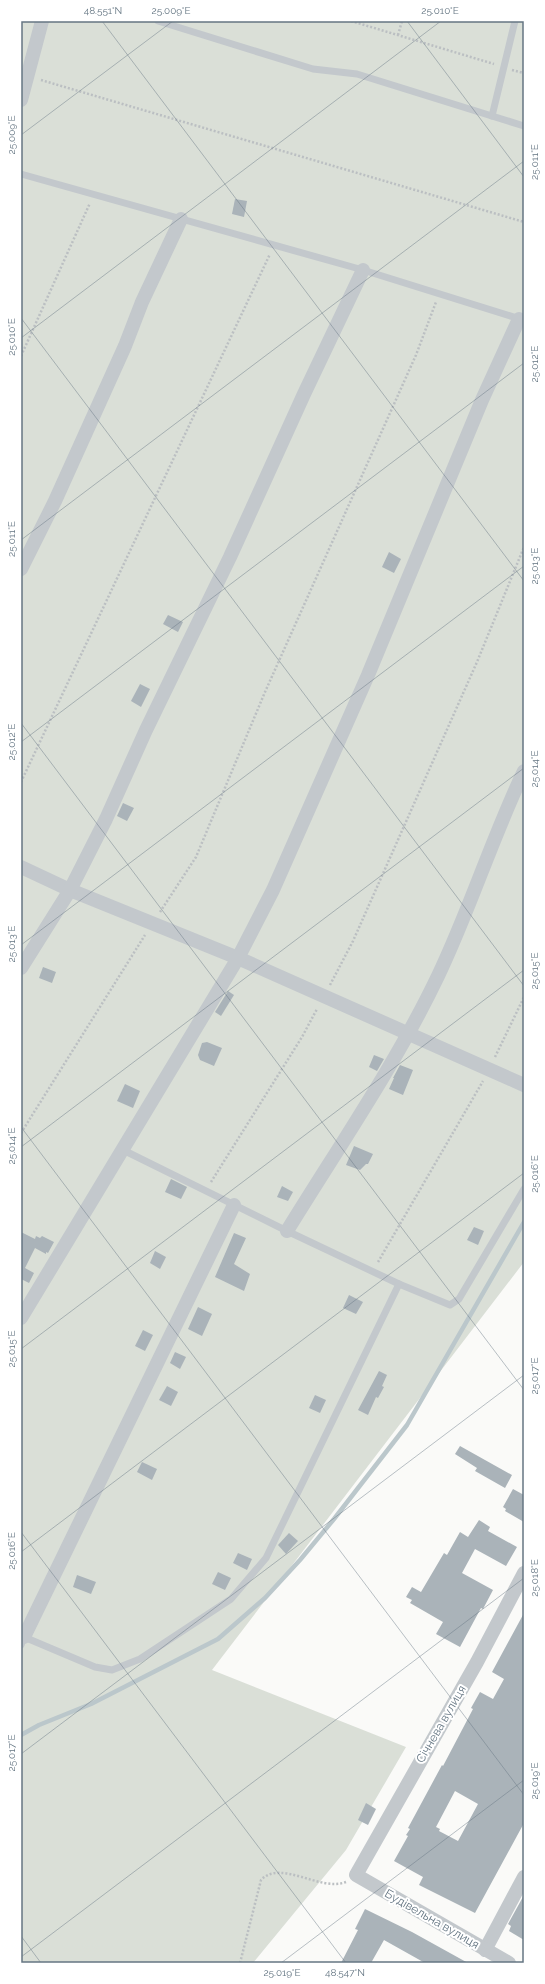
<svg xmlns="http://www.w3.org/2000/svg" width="545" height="1984" font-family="Raleway,sans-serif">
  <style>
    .green { fill: #dadfd7 }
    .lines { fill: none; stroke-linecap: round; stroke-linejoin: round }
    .stream { stroke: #bbc7cb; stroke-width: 4.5 }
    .building { fill: #aab3b9; fill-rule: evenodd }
    .path { stroke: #bbbfc2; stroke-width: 2.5; stroke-dasharray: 2 2; stroke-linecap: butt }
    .lane { stroke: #c3c8cc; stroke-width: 7 }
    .street { stroke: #c3c8cc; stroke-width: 14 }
    .ticks { fill: none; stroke: #657683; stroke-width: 1; stroke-opacity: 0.45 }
    .labels { text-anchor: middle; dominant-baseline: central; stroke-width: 4; stroke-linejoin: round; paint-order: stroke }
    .street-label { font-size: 12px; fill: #657683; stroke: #fff }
    .neatline { fill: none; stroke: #657683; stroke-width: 1.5 }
    .ticks-label { font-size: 10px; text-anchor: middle; fill: #657683 }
  </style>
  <rect width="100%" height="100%" fill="#fafaf8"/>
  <path class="green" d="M21,21H524V1262L212,1670L406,1747L346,1850L253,1963H21Z"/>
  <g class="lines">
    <path class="stream" d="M21,1735L39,1725L91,1704L218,1639L265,1598L300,1560L334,1519L407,1425L524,1222"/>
  </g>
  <g class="building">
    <path d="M235,199L247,201L244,217L232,214Z"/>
    <path d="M389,552L401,559L394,573L382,567Z"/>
    <path d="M168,615L183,622L178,632L163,624Z"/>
    <path d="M140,684L150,689L141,707L131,701Z"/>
    <path d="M123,803L134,808L127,821L117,816Z"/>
    <path d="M43,967L56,972L52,983L39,978Z"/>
    <path d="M228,991L234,995L221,1016L215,1012Z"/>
    <path d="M207,1042L222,1048L214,1066L200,1060L198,1055L202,1043Z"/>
    <path d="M374,1055L384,1059L377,1071L369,1067Z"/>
    <path d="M400,1065L413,1070L403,1095L389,1089L394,1078H393Z"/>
    <path d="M125,1084L140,1091L133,1108L117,1101Z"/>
    <path d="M354,1146L373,1154L368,1164H366L360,1170L346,1165Z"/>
    <path d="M171,1179L187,1187L181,1199L165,1192Z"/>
    <path d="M282,1186L293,1192L288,1201L277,1197Z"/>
    <path d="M474,1227L484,1231L478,1245L467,1240Z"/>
    <path d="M21,1232L35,1239L36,1236L40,1238L42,1236L54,1242L48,1253L46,1252V1254L35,1248L25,1268L34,1273L29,1283L21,1279Z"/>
    <path d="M234,1233L246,1238L234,1264L250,1274L244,1291L215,1277Z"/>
    <path d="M155,1251L166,1257L160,1269L150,1263Z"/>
    <path d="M349,1295L363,1302L356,1314L343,1308Z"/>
    <path d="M198,1307L212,1314L202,1336L188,1329Z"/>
    <path d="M143,1330L153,1335L145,1351L135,1346Z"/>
    <path d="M175,1352L186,1357L180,1369L170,1363Z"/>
    <path d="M379,1371L387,1375L382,1386L384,1387L378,1398L376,1397L368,1415L358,1410Z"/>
    <path d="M167,1386L178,1392L171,1406L159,1400Z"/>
    <path d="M315,1395L326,1400L320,1413L309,1408Z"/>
    <path d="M460,1446L512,1475L505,1488L475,1471L477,1468L455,1454Z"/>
    <path d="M142,1462L157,1469L152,1480L137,1472Z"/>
    <path d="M513,1489L524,1495V1522L505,1511L506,1509L503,1507Z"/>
    <path d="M479,1520L490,1527L488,1531L517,1547L506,1566L475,1549L462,1573L493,1590L483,1609L481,1608L460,1647L436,1634L443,1622L410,1603L412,1600L406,1597L412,1587L421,1592L444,1553L447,1555L460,1532L468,1537Z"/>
    <path d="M289,1533L298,1541L286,1554L278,1545Z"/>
    <path d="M238,1553L252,1559L247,1570L233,1563Z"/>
    <path d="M218,1572L231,1578L225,1590L212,1584Z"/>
    <path d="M77,1575L96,1582L91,1594L73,1587Z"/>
    <path d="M524,1613V1823L475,1913L419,1885L423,1877L394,1861L408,1836L406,1835L410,1829L408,1828L442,1765L443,1766L473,1709L471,1708L480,1692L493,1699L504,1679L492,1672ZM455,1791L478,1804L458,1841L439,1831L440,1829L436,1827Z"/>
    <path d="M366,1803L376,1809L368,1825L358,1820Z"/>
    <path d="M524,1895V1940L509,1931L511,1926L508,1924Z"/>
    <path d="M365,1909L412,1932L468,1963H425L384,1940L371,1963H341L358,1930L355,1929Z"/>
  </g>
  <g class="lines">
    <g class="path">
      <path d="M351,21L494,64"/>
      <path d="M398,35L402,21"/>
      <path d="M512,70L524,73"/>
      <path d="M41,80L524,222"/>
      <path d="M21,356L90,203"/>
      <path d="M21,782L270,254"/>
      <path d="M160,912L196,857L265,692L416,355L436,302"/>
      <path d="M330,985L353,941L477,662L524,547"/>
      <path d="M495,1057L524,997"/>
      <path d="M21,1133L145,935"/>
      <path d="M211,1182L302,1037L317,1009"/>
      <path d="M378,1262L483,1081"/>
      <path d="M240,1963L261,1880C281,1859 320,1892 346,1882"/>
    </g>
    <g class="lane">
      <path d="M158,21L313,69L357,74L524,126"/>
      <path d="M492,116L515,21"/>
      <path d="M21,174L363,270L520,319"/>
      <path d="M123,1150L287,1231L399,1284L450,1305L459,1299L524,1189"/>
      <path d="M21,1645L24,1637L95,1667L112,1670L140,1659L231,1599L266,1558L399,1284"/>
    </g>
    <g class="street">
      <path d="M21,100L42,21"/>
      <path d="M21,569L55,501L125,346L142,302L181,219"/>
      <path d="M21,867L70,890L238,958L524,1085"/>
      <path d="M21,968L70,890L106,819L146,730L230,557L304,394L363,270"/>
      <path d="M287,1231C338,1148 396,1064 438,976C470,909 492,838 524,771"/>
      <path d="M21,1318L238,958L273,890L368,675L482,400L519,319"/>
      <path d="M24,1637L234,1205"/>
      <path d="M485,1950L524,1877"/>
      <path d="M509,1963L356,1875L477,1662L524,1573"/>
    </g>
  </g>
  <path class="ticks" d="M102,21L524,581M407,21L524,177M21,135L173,21M21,318L524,986M21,338L441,21M21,540L524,161M21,723L524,1390M21,742L524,363M21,945L524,566M21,1127L524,1795M21,1147L524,768M21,1349L524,970M21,1532L346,1963M21,1552L524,1173M21,1754L524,1375M21,1936L41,1963M21,1957L524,1578M281,1963L524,1780"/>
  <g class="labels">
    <g class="street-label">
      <text transform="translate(441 1724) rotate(-60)">Січнева вулиця</text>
      <text transform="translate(432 1919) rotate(30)">Будівельна вулиця</text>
    </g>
  </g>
  <rect width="545" height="1984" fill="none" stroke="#ffffff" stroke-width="44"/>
  <rect x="22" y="22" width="501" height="1940" class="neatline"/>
  <g class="ticks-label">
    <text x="103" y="14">48.551°N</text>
    <text x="171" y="14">25.009°E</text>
    <text x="440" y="14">25.010°E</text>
    <text transform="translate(11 135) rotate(-90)" y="4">25.009°E</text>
    <text transform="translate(534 162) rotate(-90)" y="4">25.011°E</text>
    <text transform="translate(11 337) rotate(-90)" y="4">25.010°E</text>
    <text transform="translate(534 364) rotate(-90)" y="4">25.012°E</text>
    <text transform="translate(11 539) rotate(-90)" y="4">25.011°E</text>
    <text transform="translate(534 566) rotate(-90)" y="4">25.013°E</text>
    <text transform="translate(11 742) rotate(-90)" y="4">25.012°E</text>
    <text transform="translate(534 769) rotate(-90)" y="4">25.014°E</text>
    <text transform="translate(11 944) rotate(-90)" y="4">25.013°E</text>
    <text transform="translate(534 971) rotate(-90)" y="4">25.015°E</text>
    <text transform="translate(11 1146) rotate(-90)" y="4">25.014°E</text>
    <text transform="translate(534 1174) rotate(-90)" y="4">25.016°E</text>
    <text transform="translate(11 1349) rotate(-90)" y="4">25.015°E</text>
    <text transform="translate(534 1376) rotate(-90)" y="4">25.017°E</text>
    <text transform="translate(11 1551) rotate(-90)" y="4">25.016°E</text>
    <text transform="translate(534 1578) rotate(-90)" y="4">25.018°E</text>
    <text transform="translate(11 1753) rotate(-90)" y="4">25.017°E</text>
    <text transform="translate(534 1781) rotate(-90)" y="4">25.019°E</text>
    <text x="282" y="1976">25.019°E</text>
    <text x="345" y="1976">48.547°N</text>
  </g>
</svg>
